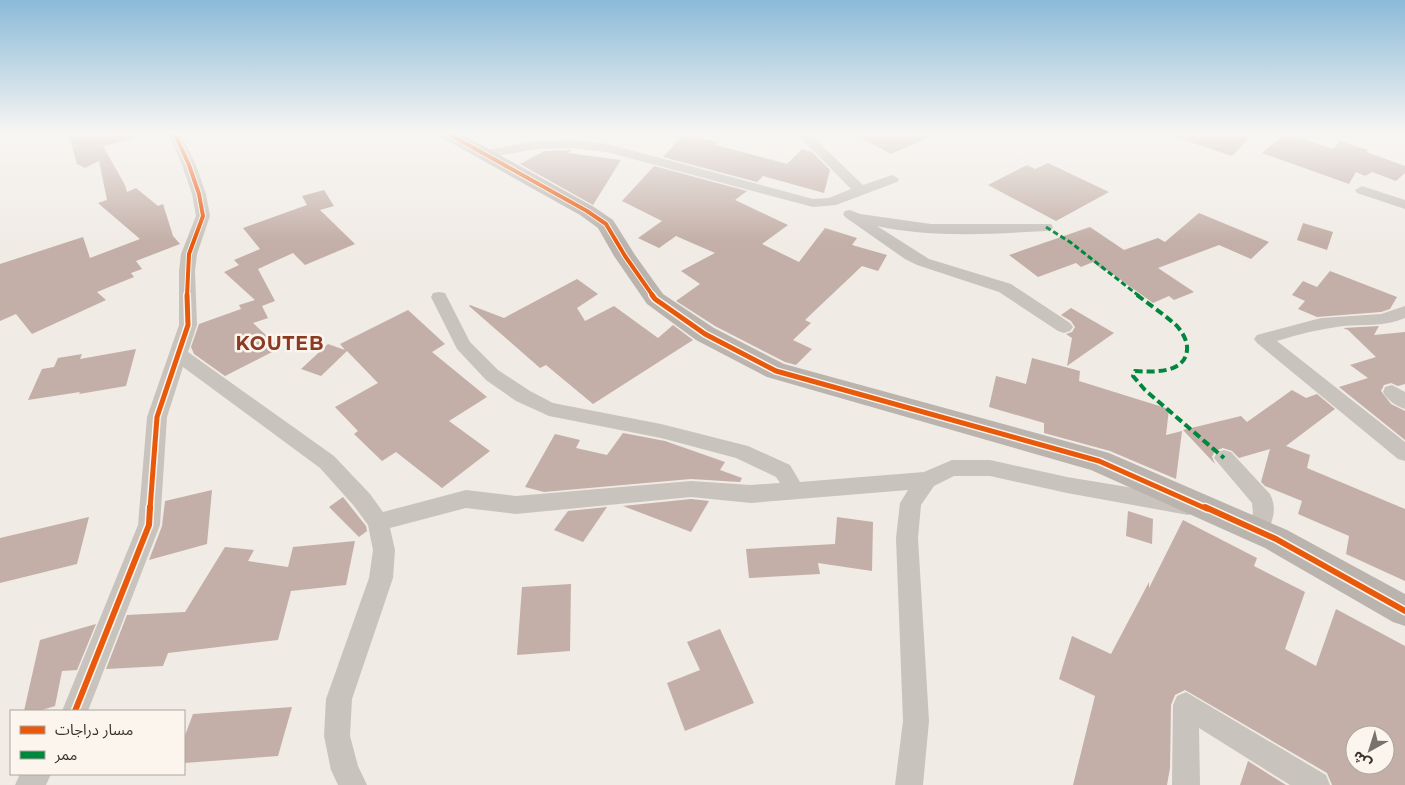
<svg xmlns="http://www.w3.org/2000/svg" width="1405" height="785" font-family="Montserrat,'Noto Sans Arabic',sans-serif">
  <style>
    .building { fill: #c3afa7; fill-rule: evenodd }
    .lines { fill: none; stroke-linecap: round; stroke-linejoin: round }
    .street { fill: #c9c3be; fill-rule: evenodd }
    .secondary { fill: #bab3ae; fill-rule: evenodd }
    .quiet-far1 { stroke: #00873e; stroke-width: 3; stroke-dasharray: 5.5 3; stroke-linecap: butt }
    .quiet { stroke: #00873e; stroke-width: 4; stroke-dasharray: 8 4; stroke-linecap: butt }
    .cycleway-far2-casing { stroke: #fbf5ee; stroke-width: 6 }
    .cycleway-far1-casing { stroke: #fbf5ee; stroke-width: 8 }
    .cycleway-casing { stroke: #fbf5ee; stroke-width: 9 }
    .cycleway-far2 { stroke: #e8590c; stroke-width: 4 }
    .cycleway-far1 { stroke: #e8590c; stroke-width: 5 }
    .cycleway { stroke: #e8590c; stroke-width: 6 }
    .labels { text-anchor: middle; dominant-baseline: central; stroke-width: 5; stroke-linejoin: round; paint-order: stroke }
    .district-label { font-size: 19px; font-weight: bold; letter-spacing: 1px; fill: #8c3b22; stroke: #fbf5ee }
  </style>
  <rect width="100%" height="100%" fill="#f0ebe5"/>
  <g class="building">
    <path d="M87,132H134L135,138L103,146L125,185L127,192L136,188L158,206L163,204L173,236L180,244L136,261L142,269L131,273L134,277L97,292L106,300L32,334L16,314L0,321V264L83,237L90,258L140,239L98,203L107,200L99,161L85,168L77,164L69,136Z"/>
    <path d="M850,132H941L891,154Z"/>
    <path d="M1170,132H1255L1232,156L1169,135Z"/>
    <path d="M1286,133L1333,149L1340,141L1368,150L1366,152L1405,166V173L1396,181L1372,172L1365,176L1356,172L1349,184L1262,153Z"/>
    <path d="M683,135L718,142L716,145L787,164L802,149L812,152L830,170L824,193L763,176L757,182L663,157Z"/>
    <path d="M572,150L568,153L621,160L593,205L520,164L544,151Z"/>
    <path d="M1048,163L1109,192L1056,221L988,185L1027,165L1035,169Z"/>
    <path d="M654,166L747,191L735,200L788,225L762,244L799,262L825,228L857,238L852,245L887,255L878,271L862,266L805,320L811,323L793,340L812,349L796,365L785,362L715,326L676,301L700,284L681,271L715,253L676,236L659,248L638,238L662,221L622,201Z"/>
    <path d="M324,190L334,206L320,210L355,244L305,265L293,253L258,269L275,301L262,306L268,318L253,323L280,348L225,376L194,354L191,347L199,324L241,309L239,305L255,300L224,272L239,265L234,260L260,249L243,228L307,205L302,196Z"/>
    <path d="M1199,213L1269,242L1251,259L1219,245L1158,268L1194,292L1174,300L1169,296L1153,303L1107,270L1104,271L1093,262L1081,267L1076,263L1038,277L1009,255L1090,227L1124,250L1158,238L1165,242Z"/>
    <path d="M1303,223L1333,232L1327,250L1297,240Z"/>
    <path d="M1330,271L1397,297L1390,309L1381,312L1317,317L1298,309L1305,301L1292,295L1303,281L1317,287Z"/>
    <path d="M577,279L598,294L577,308L585,321L614,306L658,338L673,325L693,340L593,404L546,365L540,368L469,306L470,305L504,318Z"/>
    <path d="M1071,308L1114,333L1067,366L1072,338L1066,334L1072,332L1075,327L1071,321L1061,315Z"/>
    <path d="M408,310L445,344L432,352L487,397L449,421L490,451L442,488L396,452L382,461L354,434L358,431L335,407L378,383L347,351L321,376L301,369L328,344L345,350L340,344Z"/>
    <path d="M1379,326L1374,335L1405,332V384L1398,386L1391,383L1384,385L1381,391L1391,404L1405,411V440L1339,387L1368,378L1350,365L1376,357L1348,330L1343,328Z"/>
    <path d="M136,349L126,386L79,394L80,392L28,400L42,369L54,367L58,358L82,354L80,359Z"/>
    <path d="M1032,358L1080,371L1079,381L1169,409L1166,435L1182,431L1176,479L1110,451L1044,433V423L989,407L996,376L1026,384Z"/>
    <path d="M1292,390L1306,398L1317,394L1335,409L1286,446L1310,455L1307,468L1405,509V581L1346,554L1349,536L1298,514L1302,501L1265,486L1261,482L1270,449L1239,458L1232,451L1223,448L1215,451L1212,457L1215,464L1183,430L1241,416L1247,422Z"/>
    <path d="M623,433L665,441L725,462L720,470L742,478L740,482L691,479L544,492L525,487L555,434L580,440L576,448L607,455Z"/>
    <path d="M212,490L207,544L149,560L162,526L165,501Z"/>
    <path d="M343,497L366,526L367,531L359,537L329,507Z"/>
    <path d="M691,499L709,501L691,532L623,506Z"/>
    <path d="M607,507L583,542L554,530L568,511Z"/>
    <path d="M1128,511L1153,519L1152,544L1126,536Z"/>
    <path d="M89,517L77,564L0,583V538Z"/>
    <path d="M837,517L873,522L872,571L818,563L820,574L749,578L746,549L835,544Z"/>
    <path d="M1183,520L1257,558L1254,566L1305,592L1285,649L1316,666L1336,609L1405,646V785H1332L1327,773L1185,690L1175,695L1171,705L1170,768L1167,785H1073L1095,696L1059,679L1072,636L1111,654L1149,582V588ZM1355,735H1385V765H1355Z"/>
    <path d="M355,541L346,585L291,591L278,640L168,653L163,666L106,669L127,615L185,612L225,547L254,550L248,561L288,567L293,547Z"/>
    <path d="M571,584L570,651L517,655L522,587Z"/>
    <path d="M96,624L77,670L62,671L55,706L39,711H24L40,640Z"/>
    <path d="M720,629L754,703L685,731L667,683L700,670L687,642Z"/>
    <path d="M292,707L278,756L184,763V738L193,714Z"/>
    <path d="M1248,761L1286,785H1240Z"/>
  </g>
  <g class="lines">
    <g class="street">
      <path d="M168,132H180L196,165L206,194L210,216L197,254L195,271L197,325L188,352L334,456L370,494L383,512L466,490L516,496L691,481L751,485L780,483L776,477L736,458L661,438L549,416L516,401L486,380L457,349L431,297L433,293L439,292L445,293L447,297L470,342L498,370L530,391L553,403L661,424L748,446L790,465L800,482L924,472L952,460H990L1067,477L1188,497L1196,500L1199,506L1196,512L1188,515L1067,493L990,476H954L934,486L921,505L918,538L929,721L923,785H895L903,721L896,538L900,503L908,490L751,503L691,497L516,514L466,508L390,528L395,550L393,578L352,699L350,736L358,766L367,785H338L331,770L324,736L326,699L369,578L373,550L368,525L354,506L320,468L183,367L167,417L160,525L88,711H62L138,525L147,417L179,325V271L181,254L196,216L192,194L182,165Z"/>
      <path d="M795,132H808L863,185L892,175L899,179L897,182L836,205L813,207L607,152L572,148L538,149L485,158L478,154L485,150L538,141L572,140L608,144L813,199L829,198L851,189Z"/>
      <path d="M1362,186L1405,200V209L1357,193L1355,190Z"/>
      <path d="M850,210L860,214L931,224H1051L1053,227L1051,230L1046,231C990,234 932,238 877,226L929,259L1011,284L1070,323L1073,327L1070,331L1064,333L1058,331L999,292L917,265L905,259L845,217L843,214L845,211Z"/>
      <path d="M1405,306V318C1385,327 1364,324 1343,326C1320,329 1298,334 1277,341L1405,442V461L1398,459L1257,343L1254,339L1257,335L1321,318L1381,314Z"/>
      <path d="M1392,385L1405,392V409C1396,406 1387,400 1383,392L1385,387Z"/>
      <path d="M1224,450L1231,452L1270,494C1278,510 1272,522 1265,538L1257,540L1249,538L1246,531L1253,513L1252,503L1214,458L1217,452Z"/>
      <path d="M1186,692L1326,775L1330,785H1290L1199,728L1200,785H1172L1173,705L1177,696Z"/>
      <path d="M20,774H51L46,785H15Z"/>
    </g>
    <path class="secondary" d="M436,132H458L594,207L613,220L635,255L663,294L714,328L784,364L1109,453L1287,530L1405,594V626L1393,622L1265,548L1091,470L767,377L696,340L647,304L614,256L598,228L580,215L439,136Z"/>
    <path class="quiet-far1" d="M1046,227L1070,242L1139,296"/>
    <path class="quiet" d="M1137,295C1150,305 1165,315 1177,326C1183,333 1188,342 1187,350C1185,374 1152,372 1135,371L1133,376L1145,390L1224,458"/>
    <defs>
      <g id="cycleway-far2">
        <path d="M174,132L189,165L199,194L203,216L189,254L187,296"/>
        <path d="M445,132L587,211L606,224L625,256L653,296"/>
      </g>
      <g id="cycleway-far1">
        <path d="M652,295L655,299L705,334L776,371L1099,461L1207,509"/>
        <path d="M150,509L157,417L188,325L187,295"/>
      </g>
      <g id="cycleway">
        <path d="M1205,507L1276,539L1405,611"/>
        <path d="M75,711L149,525L150,507"/>
      </g>
    </defs>
    <use href="#cycleway-far2" class="cycleway-far2-casing"/>
    <use href="#cycleway-far1" class="cycleway-far1-casing"/>
    <use href="#cycleway" class="cycleway-casing"/>
    <use href="#cycleway-far2" class="cycleway-far2"/>
    <use href="#cycleway-far1" class="cycleway-far1"/>
    <use href="#cycleway" class="cycleway"/>
  </g>
  <linearGradient id="sky" x2="0" y2="1"><stop stop-color="#8bbad8"/><stop offset="0.55" stop-color="#f8f6f3"/><stop offset="1" stop-color="#f8f6f3" stop-opacity="0"/></linearGradient>
  <rect width="1405" height="242" fill="url(#sky)"/>
  <g class="labels">
    <g class="district-label">
      <text x="280" y="343">KOUTEB</text>
    </g>
  </g>
  <rect x="10" y="710" width="175" height="65" fill="#fbf5ee" stroke="#aea6a0"/>
  <rect x="20" y="726" width="25" height="8" fill="#e8590c" stroke="#aea6a0"/>
  <text x="55" y="735" font-size="15" fill="#3b302b">مسار دراجات</text>
  <rect x="20" y="751" width="25" height="8" fill="#00873e" stroke="#aea6a0"/>
  <text x="55" y="760" font-size="15" fill="#3b302b">ممر</text>
  <g transform="translate(1370 750) rotate(219)"><circle r="24" fill="#fbf5ee" stroke="#aea6a0"/>
  <path d="M0-4L9 19L0 12L-9 19Z" fill="#7a716c"/>
  <text y="-8" font-size="14" font-weight="bold" text-anchor="middle" fill="#3b302b">ش</text>
  </g>
</svg>
